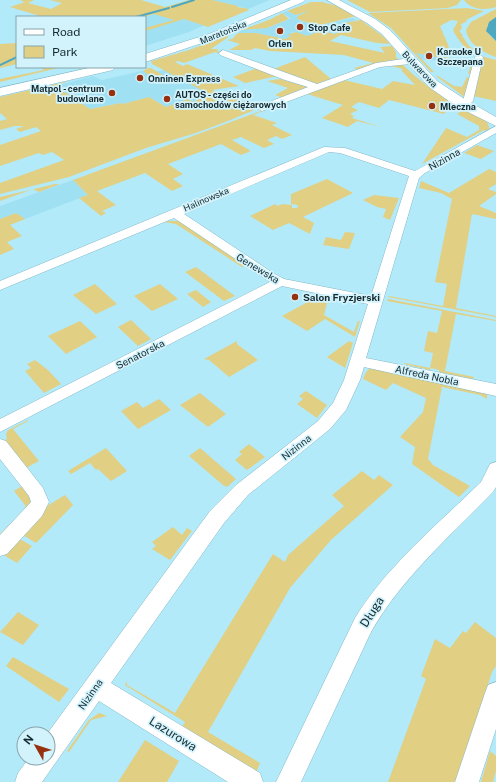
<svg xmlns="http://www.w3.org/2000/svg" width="496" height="782" font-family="'Public Sans',sans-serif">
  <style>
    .built { fill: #9fe0f2 }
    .green { fill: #e1cf83 }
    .water { fill: #4ea9c0 }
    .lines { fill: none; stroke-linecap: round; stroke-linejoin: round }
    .stream { stroke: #4ea9c0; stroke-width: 2 }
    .street-casing { stroke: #83b8c7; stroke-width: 1 }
    .secondary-casing { stroke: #83b8c7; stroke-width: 1 }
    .primary-casing { stroke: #83b8c7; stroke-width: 1 }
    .street { fill: #fff; fill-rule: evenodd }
    .secondary { fill: #fff; fill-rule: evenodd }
    .primary { fill: #fff; fill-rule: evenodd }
    .poi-dot { fill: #97300f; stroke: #d3f3fc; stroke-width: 1.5 }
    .labels { text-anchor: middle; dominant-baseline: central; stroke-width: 3.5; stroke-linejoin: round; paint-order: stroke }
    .far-poi-label { font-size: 9px; font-weight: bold; fill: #152a30; stroke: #d3f3fc; text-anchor: start }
    .far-street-label { font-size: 9px; fill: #152a30; stroke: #d3f3fc }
    .street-label { font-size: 10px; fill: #152a30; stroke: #d3f3fc }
    .poi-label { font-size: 10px; font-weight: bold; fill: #152a30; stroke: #d3f3fc; text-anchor: start }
    .near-street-label { font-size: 12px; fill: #152a30; stroke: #d3f3fc }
  </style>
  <rect width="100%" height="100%" fill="#b3eaf9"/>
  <g class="built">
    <path d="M212,0H270L248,9Z"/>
    <path d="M309,10H312L298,16L297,19L300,21L314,25H321L353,18L357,20L344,23L352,26L335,34L320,31L307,36L294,32L291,33L292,36L285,39L256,33H238L241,30L267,28L288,20L290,18L282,13L287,11L296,15Z"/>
    <path d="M163,12L207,24L189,32L145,46L144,17Z"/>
    <path d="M415,52L431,55L450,59L444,63L434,60L430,61L421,59Z"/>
    <path d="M170,68L210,90L218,93L192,102L188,99L166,107L149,97L123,104L121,103L90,109L55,86L93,76L102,80L146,70L152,73Z"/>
    <path d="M73,180L88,195L25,219L16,213L0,219V206Z"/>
  </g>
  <g class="green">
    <path d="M22,0H34L28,3L51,9L62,3L50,0H141L165,7L189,0H212L238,6L237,7L249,9L247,10H249L208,27L184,19L145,31V28L174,20L154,14L144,17H43L10,7L25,2L21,1Z"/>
    <path d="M347,0H461L457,5L448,8L370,12Z"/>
    <path d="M464,0H496V7C487,10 472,11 464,0Z"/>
    <path d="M311,2H322L334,5L356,16L321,25L312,24L297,19L298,16L311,10L296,15L287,11Z"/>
    <path d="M467,8L484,11L466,20L467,21L460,25L462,26L461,30H459L463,36L461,37H463L469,46L479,53L478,55C467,52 457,39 453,30L458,21L451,20L440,26L449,47L440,56L474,64L471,74H468L471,64L416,53L434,72H431L391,28L368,13Z"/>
    <path d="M496,9V17L487,26L489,35L496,41V57C484,53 468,44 466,30L471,22Z"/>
    <path d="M282,13L289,19L267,28L241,30C256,24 268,22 282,13Z"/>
    <path d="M361,20L384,37L390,44L377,43L341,35L330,41L385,53L380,47L392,46L396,52V57L399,60L376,64L358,70L354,68L373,63L344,55L270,51L255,48L251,50H229L240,44L227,40L232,39L238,33H256L285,39L291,36L287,35L296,32L307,36L320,31L335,34L352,26L344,23Z"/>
    <path d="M229,35L227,38L211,49H218L217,51L224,55L215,52L184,63L178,61L175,62L183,66L187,64L239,86L212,90L257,106L278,99H280L228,121L196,133L146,148L69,177L0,194V183L64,160L52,152L43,155L39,153L0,166V145L41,131L36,127L20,132L16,129L24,126H15L0,130V121L7,119L0,113V97L69,81L55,86L90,109L121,103L123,104L149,97L166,107L188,99L192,102L211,95L152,64L151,61L189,50Z"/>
    <path d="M17,43V64L0,68V44Z"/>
    <path d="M481,56L496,60V101L473,96L481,66Z"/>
    <path d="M305,57L331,79L317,85L271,70Z"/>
    <path d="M402,64C418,80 436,93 456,104L457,106L452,109H448L444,114L389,100L379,108L359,102L351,107L358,110L350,114L354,116L352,118L381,127L357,121L348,127L322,118L343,105L307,94L344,80L382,89L393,81L415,85L401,70L403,69L386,65Z"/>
    <path d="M40,67H62L0,82V79L44,70Z"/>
    <path d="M148,68H151L171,80L162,84L150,78L151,77L143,71Z"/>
    <path d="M257,68L278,76L245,83L233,77Z"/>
    <path d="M436,76H438L454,86L462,87L467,77H470L466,90L467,99Z"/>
    <path d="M280,79L308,87V88L283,98L275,95L288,88L267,81Z"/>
    <path d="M272,107H273L253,115L277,123L272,125L292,135L282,139L276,136L267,140L274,144L264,148L241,137L232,140L251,151L241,155L221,144L168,164L183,174L173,179L183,186L172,191L145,173L97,191L116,205L102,211L106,213L101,216L79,198L88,195L73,180Z"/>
    <path d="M463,110C472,111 490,119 489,129L486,131L484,130L422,164L446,128L467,137L479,130V126L457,114Z"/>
    <path d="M477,145L494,151L481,159L464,153Z"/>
    <path d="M489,169L496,172V184L488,189L496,192V194L479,206L496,213V219L472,214L456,308L496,316V317L388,297L389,296L443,306L447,284L435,282L452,199L441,193L419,188L421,181L449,193Z"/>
    <path d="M327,179L353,193L303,217L314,223L310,234L289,223L273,230L250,216L275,204L278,206L282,204L292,205V208H297L298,205L291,204V194Z"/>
    <path d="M55,184H60L39,192L33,189L0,201V197Z"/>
    <path d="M374,195L399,198L390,220L383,217L386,209L377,207L363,200Z"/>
    <path d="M16,213L25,219L10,225L22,236L7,242L14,249L0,255V219Z"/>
    <path d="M168,221H180L246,265L242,267L176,224L164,222Z"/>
    <path d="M345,232L355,233L349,249L323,245L326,237L341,240Z"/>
    <path d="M196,267L235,296L224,301L185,272Z"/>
    <path d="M95,284L117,304L96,314L73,295Z"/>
    <path d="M160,284L178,299L152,311L134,296Z"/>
    <path d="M196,290L211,302L203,307L187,294Z"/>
    <path d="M315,298L327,303L324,315L354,332L358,321H360L355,337L325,319L307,331L282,316Z"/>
    <path d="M388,299L496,320V321L456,314L445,371L474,377L473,379L439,372V370L431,368L430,370L404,364L405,363L430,368L433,353L424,351L428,331L437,333L442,311L387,301Z"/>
    <path d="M131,320L151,339L138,346L118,327Z"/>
    <path d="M80,321L97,337L66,354L48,336Z"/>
    <path d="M237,341V344L258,360L229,377L209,360L204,359Z"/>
    <path d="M349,341L353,343L345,368L327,357Z"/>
    <path d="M35,360L48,370L61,384L44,393L25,371L31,368L27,364Z"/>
    <path d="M371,367L487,394V399L480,395L442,387L428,459L433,465L470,486L459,497L412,464L415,447L400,437L423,412L426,398L393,383L386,390L363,379L366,372Z"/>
    <path d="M306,391L327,405L317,418L297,404L303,399L299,396Z"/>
    <path d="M200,393L226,414L208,427L180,405Z"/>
    <path d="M159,399L171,410L138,429L121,411L137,402L143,408Z"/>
    <path d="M28,420V421L13,429L39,461L26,468L22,465L4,440L7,439L6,434L8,430Z"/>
    <path d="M249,444L265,457L247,470L235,460L242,454L239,452Z"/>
    <path d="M106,448L127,471L111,481L98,469L96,470L90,463L71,474L68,471Z"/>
    <path d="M200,448L236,479L227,487L223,485L189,456Z"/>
    <path d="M362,471L374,480L379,475L393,485L331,540L290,588L208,732L260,763L256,773L181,729L185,722L125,685L127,681V685L175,713L273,554L285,562L288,555L344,506L332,495Z"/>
    <path d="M22,486L33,503L0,542V534L25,509V505L14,491Z"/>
    <path d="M65,495L73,505L36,543L21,534L47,506Z"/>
    <path d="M173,527L182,535L187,528L192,531L170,560L152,549L156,546L152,542Z"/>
    <path d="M18,538L32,546L17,563L2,554Z"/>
    <path d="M18,612L39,625L23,645L0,632Z"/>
    <path d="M475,622L496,638V666L492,672L457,782H388L426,679L421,676L435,639L450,648L463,631L466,633Z"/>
    <path d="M13,657L69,689L59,702L6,666Z"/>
    <path d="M99,713L107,716L91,720L69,752L67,751L89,720Z"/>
    <path d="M145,740L179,761L167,782H118Z"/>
    <path d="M490,751L496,756V771L493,782H481Z"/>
  </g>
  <path class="water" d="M496,17V41L486,31L489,22Z"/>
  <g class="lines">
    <g class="stream">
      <path d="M172,7L194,0"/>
      <path d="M136,17L169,8"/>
      <path d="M0,65L17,57"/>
    </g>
    <defs>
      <g id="street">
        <path d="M223,50L317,84L376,63L410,58L414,61L410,64L380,67L262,111L257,108L259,106L308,87L285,80L220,55L219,53Z"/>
        <path d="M479,54L483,57L473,101L471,103H465L463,101L475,57Z"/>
        <path d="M496,126V133L425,173L419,178L366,358L496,384V396L364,367L360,380L346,410L330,429L248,495L224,523L111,683L260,773L263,782H228L99,701L42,782H15L18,773L29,758H48L47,734L210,511L236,485L318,421L333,403L344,380L368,304L282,286L0,432V419L270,282L174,218L0,290V281L324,147L345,148L415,171ZM329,152L340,153L409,176L371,296L284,279L273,273L184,214Z"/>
        <path d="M0,439L6,441L43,488L49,502L42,516L7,554L0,556V535L31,502L29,496L0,459Z"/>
        <path d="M496,462V487L493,492C451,535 400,580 371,632L301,782H276L355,618C386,567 438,524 481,482L490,464Z"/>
        <path d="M496,682V729L479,782H455L485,693L488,685Z"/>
      </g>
      <path id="secondary" d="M327,0H339L375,19L390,30L437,81L466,100L496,117V126L456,106L429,87L382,34L367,23Z"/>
      <g id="primary">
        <path d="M291,0H305L303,2L217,38L145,62V54L209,34Z"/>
        <path d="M93,67H115L113,70L0,96V88Z"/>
      </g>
    </defs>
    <use href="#street" class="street-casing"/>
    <use href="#secondary" class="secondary-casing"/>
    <use href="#primary" class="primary-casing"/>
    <use href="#street" class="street"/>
    <use href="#secondary" class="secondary"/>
    <use href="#primary" class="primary"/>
  </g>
  <g class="poi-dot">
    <circle cx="300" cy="27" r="4"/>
    <circle cx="280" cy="31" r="4"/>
    <circle cx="429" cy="56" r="4"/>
    <circle cx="140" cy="78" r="4"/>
    <circle cx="112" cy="93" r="4"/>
    <circle cx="167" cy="99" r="4"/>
    <circle cx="432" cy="106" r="4"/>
    <circle cx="295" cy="297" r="4"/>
  </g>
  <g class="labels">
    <g class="far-poi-label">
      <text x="308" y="27">Stop Cafe</text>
      <text x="280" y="43" text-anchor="middle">Orlen</text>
      <text x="437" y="51">Karaoke U<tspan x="437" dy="10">Szczepana</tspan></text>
      <text x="148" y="78">Onninen Express</text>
      <text x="104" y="88" text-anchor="end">Matpol - centrum<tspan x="104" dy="10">budowlane</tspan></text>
      <text x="175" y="94">AUTOS - części do<tspan x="175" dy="10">samochodów ciężarowych</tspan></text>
      <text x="440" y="106">Mleczna</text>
    </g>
    <g class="far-street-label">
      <text transform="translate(223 32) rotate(-22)">Maratońska</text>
      <text transform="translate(420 69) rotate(46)">Bulwarowa</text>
      <text transform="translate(206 199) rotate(-23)">Halinowska</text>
    </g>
    <g class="street-label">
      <text transform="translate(444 159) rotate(-29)">Nizinna</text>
      <text transform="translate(258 268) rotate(31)">Genewska</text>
      <text transform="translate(140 354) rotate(-27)">Senatorska</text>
      <text transform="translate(427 375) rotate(12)">Alfreda Nobla</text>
      <text transform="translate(296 447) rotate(-38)">Nizinna</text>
      <text transform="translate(90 694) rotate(-55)">Nizinna</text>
    </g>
    <g class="poi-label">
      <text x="303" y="297">Salon Fryzjerski</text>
    </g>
    <g class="near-street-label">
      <text transform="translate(372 612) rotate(-58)">Długa</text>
      <text transform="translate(173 734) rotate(32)">Lazurowa</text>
    </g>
  </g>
  <rect x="16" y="16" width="130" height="52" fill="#d3f3fc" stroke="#87a3aa"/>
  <rect x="24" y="29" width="20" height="6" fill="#ffffff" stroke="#87a3aa"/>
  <text x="52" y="36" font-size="12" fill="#152a30">Road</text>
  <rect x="24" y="46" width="20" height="12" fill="#e1cf83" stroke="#87a3aa"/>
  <text x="52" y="56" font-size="12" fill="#152a30">Park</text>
  <g transform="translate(36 746) rotate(309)"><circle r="19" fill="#d3f3fc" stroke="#87a3aa"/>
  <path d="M0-3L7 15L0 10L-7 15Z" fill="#97300f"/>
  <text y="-6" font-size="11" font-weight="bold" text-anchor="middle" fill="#152a30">N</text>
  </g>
</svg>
